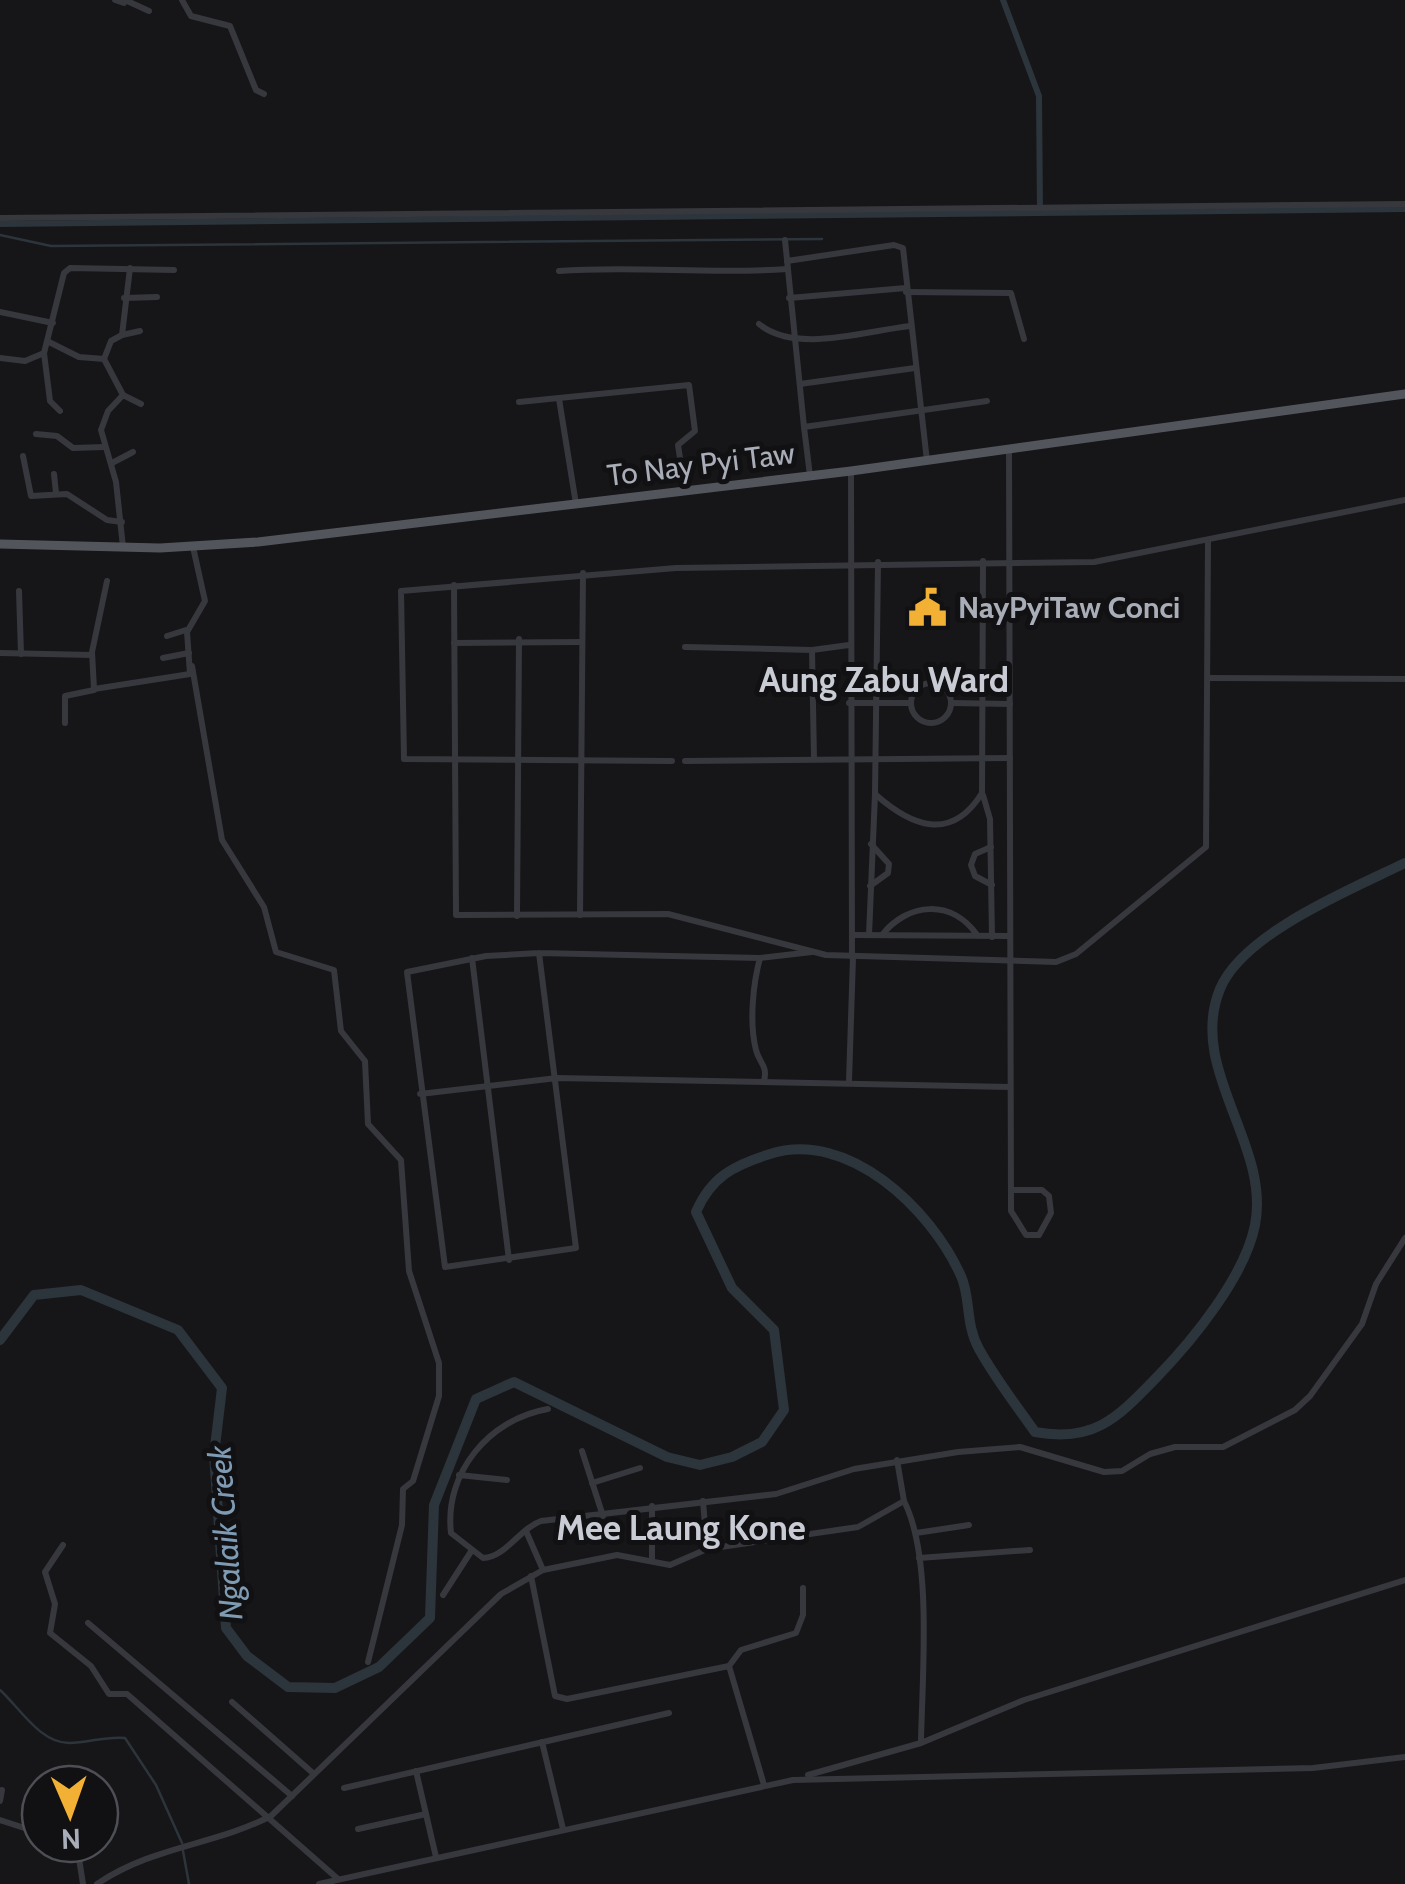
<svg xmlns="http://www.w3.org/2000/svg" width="1405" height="1884" font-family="Cabin,sans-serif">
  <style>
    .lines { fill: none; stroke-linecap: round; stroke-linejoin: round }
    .stream { stroke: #2c353c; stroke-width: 2.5 }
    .canal { stroke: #2c353c; stroke-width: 6 }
    .river { stroke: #2c353c; stroke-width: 10 }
    .minor { stroke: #37383d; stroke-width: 6 }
    .major { stroke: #53555c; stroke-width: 9 }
    .labels { text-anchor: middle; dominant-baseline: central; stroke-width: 10; stroke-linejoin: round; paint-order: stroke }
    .street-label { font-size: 30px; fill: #a8adb8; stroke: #111113 }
    .poi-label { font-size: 30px; font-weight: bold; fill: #a8adb8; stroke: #111113; text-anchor: start }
    .water-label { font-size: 32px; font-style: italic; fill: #7f9bb3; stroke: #111113 }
    .quarter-label { font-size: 35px; font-weight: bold; fill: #c9ccd4; stroke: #111113 }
  </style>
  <rect width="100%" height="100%" fill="#161618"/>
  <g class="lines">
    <g class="stream">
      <path d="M0,235L51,246L822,239"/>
      <path d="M0,1690C20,1708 40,1743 69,1743C88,1743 105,1736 125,1738L156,1785L182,1843"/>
      <path d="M183,1851L189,1884"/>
    </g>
    <g class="canal">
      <path d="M1003,0L1039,96L1040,212"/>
      <path d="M0,224L1405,209"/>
    </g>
    <path class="river" d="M0,1340L34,1295L81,1290L178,1330L222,1388L214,1455L226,1628L247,1656L288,1687L335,1688L379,1667L430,1618L434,1505L476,1399L514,1382L667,1457L700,1465L732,1457L762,1442L784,1410L774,1330L732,1288L696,1212C711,1177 734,1165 770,1154C848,1129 931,1209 961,1276C971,1298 965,1324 979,1349C995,1378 1016,1405 1035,1432C1095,1443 1118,1417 1157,1377C1193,1340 1245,1276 1255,1225C1271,1145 1187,1069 1220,989C1243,933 1352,889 1405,863"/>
    <g class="minor">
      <path d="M115,0L124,3"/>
      <path d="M125,0L149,11"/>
      <path d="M182,0L191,16L230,26L256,90L264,94"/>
      <path d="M0,218L1405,204"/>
      <path d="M785,240L804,427L987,401"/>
      <path d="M787,261L894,245L903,248L927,461"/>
      <path d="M559,271C635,265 711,275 787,269"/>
      <path d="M906,292L1011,293L1024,339"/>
      <path d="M124,298L157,297"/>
      <path d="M789,298L906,288"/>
      <path d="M0,312L53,323"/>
      <path d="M759,324C795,354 865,331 910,326"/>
      <path d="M122,335L140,331"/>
      <path d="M49,342L79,357L104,359"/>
      <path d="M44,353L50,401L60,411"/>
      <path d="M0,358L25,361L44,353L64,273L70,268L174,270"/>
      <path d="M800,384L915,368"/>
      <path d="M123,395L141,404"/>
      <path d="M559,399L576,504"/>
      <path d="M519,402L689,385L695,431L678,445L685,491"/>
      <path d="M804,427L810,476"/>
      <path d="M36,434L57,436L73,448L104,447"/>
      <path d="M1009,450L1011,1211L1026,1235H1039L1051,1213L1049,1196L1042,1190H1011"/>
      <path d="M23,456L31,496L67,494L107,520L122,522"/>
      <path d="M112,463L133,452"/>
      <path d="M851,471L852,957"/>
      <path d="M54,474L56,493"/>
      <path d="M123,547L116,482L101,430L108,411L123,395L104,359L111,341L122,335L130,268"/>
      <path d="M878,562L875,794C911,826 951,843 982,793L983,561"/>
      <path d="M107,581L92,652L94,689L190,674L187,632L205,601L193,547"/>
      <path d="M454,585L456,915L668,914L826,955L1056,962L1076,954L1206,847L1208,541"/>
      <path d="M19,591L21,654"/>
      <path d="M167,636L186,630"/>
      <path d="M454,643L582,642"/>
      <path d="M685,647L812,650L849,645"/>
      <path d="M812,650L814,759"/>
      <path d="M0,653L92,655"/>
      <path d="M163,658L189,653"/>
      <path d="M192,666L222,840L264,907L276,952L334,970L341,1031L365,1061L368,1124L401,1160L409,1271L439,1363V1396L413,1481L403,1489L402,1525L368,1662"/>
      <path d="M1208,678L1405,679"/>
      <circle cx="931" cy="703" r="20"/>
      <path d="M849,703H911"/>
      <path d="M952,703L1010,704"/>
      <path d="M65,723V696L94,690"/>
      <path d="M672,761L404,759L401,591L676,568L1094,562L1405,500"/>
      <path d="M685,761L1010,758"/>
      <path d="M983,795L990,819L992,937"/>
      <path d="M991,847L975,854L971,865L975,876L992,885"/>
      <path d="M870,886L888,873L889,864L871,844"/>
      <path d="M580,915L583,573"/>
      <path d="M517,916L519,639"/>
      <path d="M853,935L1009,936"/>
      <path d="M869,935L875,794"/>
      <path d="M882,935C908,902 952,899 977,935"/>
      <path d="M539,953L576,1248L445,1267L407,972L486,956L539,953L760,958L812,952"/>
      <path d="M472,958L509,1260"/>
      <path d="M760,958C753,984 749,1023 756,1050C759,1063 768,1065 764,1081"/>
      <path d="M849,1081L853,957"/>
      <path d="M420,1094L557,1078L1010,1087"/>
      <path d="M548,1409C489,1419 444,1473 451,1533L483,1558C506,1557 520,1528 541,1521L776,1494L854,1469L958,1452L1020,1447L1104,1472L1122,1471L1150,1454L1175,1447H1223L1295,1410L1310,1396L1362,1324L1376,1284L1405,1238"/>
      <path d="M582,1451L603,1516"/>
      <path d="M459,1475L507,1480"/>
      <path d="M592,1483L640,1468"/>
      <path d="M703,1501L707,1549"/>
      <path d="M904,1501C933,1558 922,1677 921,1742"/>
      <path d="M526,1531L543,1570"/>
      <path d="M916,1533L969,1525"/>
      <path d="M63,1545L45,1572L55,1604L50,1633L91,1666L109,1694H127L338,1879"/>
      <path d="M919,1558L1030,1550"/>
      <path d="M652,1560V1506"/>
      <path d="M531,1576L555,1696L567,1699L729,1666L764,1785"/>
      <path d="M443,1595L472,1550"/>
      <path d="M88,1623L292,1796"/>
      <path d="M729,1666L741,1650L796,1633L803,1615V1588"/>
      <path d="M232,1702L314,1774"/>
      <path d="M542,1742L563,1829"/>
      <path d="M416,1771L436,1857"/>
      <path d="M808,1775L921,1743L1024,1700L1405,1580"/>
      <path d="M344,1788L669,1713"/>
      <path d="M0,1801L2,1790"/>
      <path d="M0,1820L40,1833"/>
      <path d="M358,1829L426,1814"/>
      <path d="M68,1844L78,1852L83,1884"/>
      <path d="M97,1884C153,1846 215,1845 271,1816L501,1594L543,1570L617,1555L670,1565L707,1549L858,1527L904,1501L897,1460"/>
      <path d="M319,1884L793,1780L1313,1768L1405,1757"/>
    </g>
    <path class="major" d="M0,544L160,548L258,542L851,471L1405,394"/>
  </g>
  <defs>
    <symbol id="civic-bare" viewBox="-9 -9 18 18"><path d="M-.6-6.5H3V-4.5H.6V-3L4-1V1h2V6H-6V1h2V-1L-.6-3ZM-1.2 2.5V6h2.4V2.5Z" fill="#f2b134" stroke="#111113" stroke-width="2.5" paint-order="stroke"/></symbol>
  </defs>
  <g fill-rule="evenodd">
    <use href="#civic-bare" x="900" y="580" width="55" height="55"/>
  </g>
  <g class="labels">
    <g class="street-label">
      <text transform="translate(701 464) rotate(-7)">To Nay Pyi Taw</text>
    </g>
    <g class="poi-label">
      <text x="958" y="607">NayPyiTaw Conci</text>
    </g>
    <g class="water-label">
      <text transform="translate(225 1533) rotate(-94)">Ngalaik Creek</text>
    </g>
    <g class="quarter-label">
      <text x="884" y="679">Aung Zabu Ward</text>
      <text x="681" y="1527">Mee Laung Kone</text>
    </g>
  </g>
  <g transform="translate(70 1814) rotate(178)"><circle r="48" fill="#111113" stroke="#4d4f55" stroke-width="2.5"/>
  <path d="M0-8L18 38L0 25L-18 38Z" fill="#f2b134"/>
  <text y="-15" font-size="28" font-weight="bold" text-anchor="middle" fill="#a8adb8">N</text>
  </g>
</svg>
